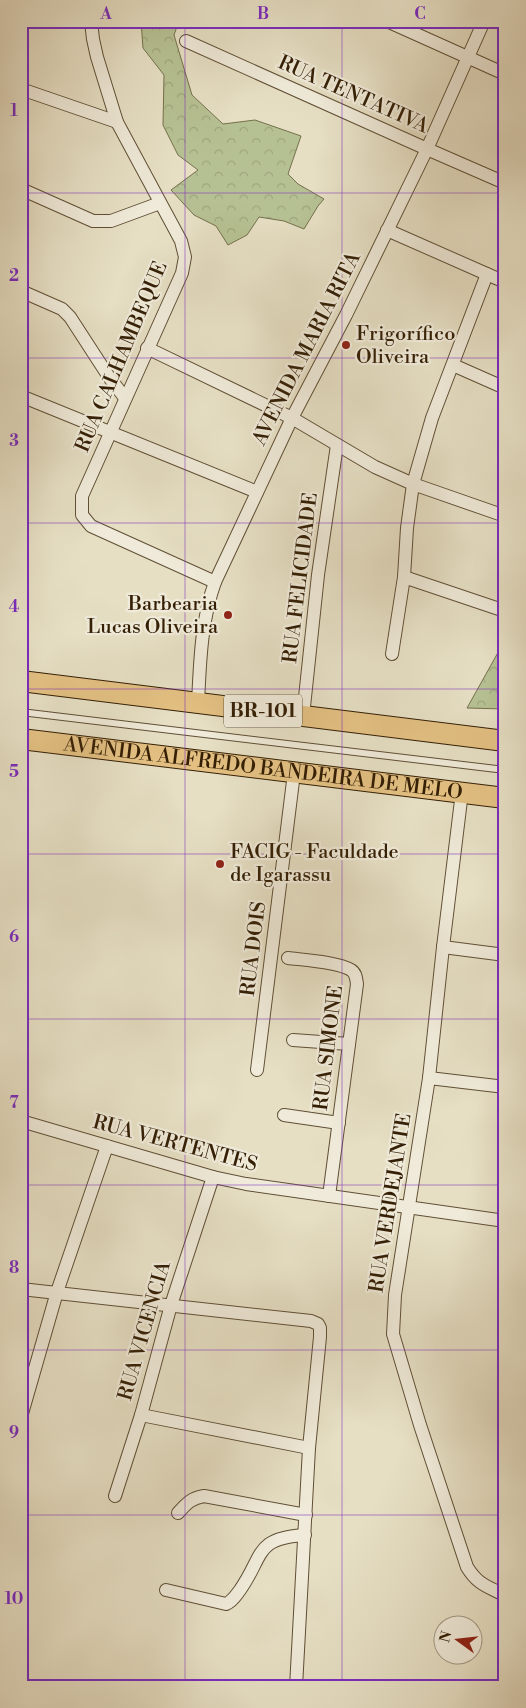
<svg xmlns="http://www.w3.org/2000/svg" width="526" height="1708" font-family="'Libre Bodoni',serif">
  <style>
    .forest { fill: url(#forest-crowns); stroke: #75704c }
    .lines { fill: none; stroke-linecap: round; stroke-linejoin: round }
    .service-casing { stroke: #604f35; stroke-width: 8 }
    .minor-casing { stroke: #604f35; stroke-width: 14 }
    .trunk-casing { stroke: #341f05; stroke-width: 22 }
    .service { stroke: #efead9; stroke-width: 6 }
    .minor { stroke: #efead9; stroke-width: 12 }
    .trunk { stroke: #e3c082; stroke-width: 20 }
    .grid { fill: none; stroke: #7b2cbf; stroke-width: 1; stroke-opacity: 0.55 }
    .poi-dot { fill: #8f2418; stroke: #efead9; stroke-width: 2 }
    .labels { text-anchor: middle; dominant-baseline: central; stroke-width: 4.5; stroke-linejoin: round; paint-order: stroke }
    .shield { fill: #efead9; stroke: #6c5c45; stroke-width: 1 }
    .shield-label { font-size: 19px; font-weight: bold; fill: #341f05 }
    .street-label { font-size: 20px; fill: #341f05; stroke: #efead9 }
    .poi-label { font-size: 20px; fill: #341f05; stroke: #efead9; text-anchor: start }
    .neatline { fill: none; stroke: #7b2cbf; stroke-width: 2 }
    .grid-label { font-size: 16px; text-anchor: middle; font-weight: bold; fill: #7b2cbf }
  </style>
  <defs>
    <pattern id="forest-crowns" width="20" height="18" patternUnits="userSpaceOnUse" patternTransform="scale(1.25)"><rect width="20" height="18" fill="#b6c193"/><path d="M2 6a3 3 0 1 1 6 0M12 15a3 3 0 1 1 6 0" fill="none" stroke="#9da57d"/></pattern>
  </defs>
  <rect width="100%" height="100%" fill="#e6dfc4"/>
  <filter id="stains"><feTurbulence type="fractalNoise" baseFrequency=".004" numOctaves="4"/><feColorMatrix values="0 0 0 0 .2 0 0 0 0 .09 0 0 0 0 .02 0 0 0 .5 -.17"/></filter>
  <radialGradient id="worn" r=".72"><stop offset=".6" stop-color="#630" stop-opacity="0"/><stop offset="1" stop-color="#630" stop-opacity=".3"/></radialGradient>
  <g class="forest">
    <path d="M141,21H179L174,35L192,95L223,124L255,120L301,136L288,174L298,184L324,199L318,206L304,229L284,221L259,217L247,235L228,245L216,226L194,215L171,190L198,170L178,155L163,125L164,75L143,48Z"/>
    <path d="M505,640V709L467,708Z"/>
  </g>
  <g class="lines">
    <defs>
      <path id="service" d="M21,712L505,770"/>
      <g id="minor">
        <path d="M91,21L93,39L97,57L117,122L181,241L185,257L182,273L82,496V515L91,526L215,582"/>
        <path d="M387,21L505,74"/>
        <path d="M186,41L427,149L505,183"/>
        <path d="M21,89L117,122"/>
        <path d="M21,189L93,221H111L160,203"/>
        <path d="M387,230L505,282"/>
        <path d="M21,291L62,309L70,317L109,377L125,398"/>
        <path d="M147,348L292,418L375,467L413,484L505,516"/>
        <path d="M453,365L505,388"/>
        <path d="M21,396L257,492"/>
        <path d="M404,577L505,611"/>
        <path d="M392,654L404,577L407,528L413,484L432,418L487,274"/>
        <path d="M198,703C200,662 201,621 215,582L292,418L346,315L427,149L484,21"/>
        <path d="M303,716L318,575L337,445"/>
        <path d="M462,792L443,947L429,1078L395,1295L393,1334L420,1425L467,1567C477,1583 484,1585 500,1593"/>
        <path d="M443,947L505,955"/>
        <path d="M288,958C304,960 338,962 351,970C356,973 356,978 357,984L329,1196"/>
        <path d="M293,1040L349,1044"/>
        <path d="M257,1070L294,773"/>
        <path d="M429,1078L505,1087"/>
        <path d="M284,1115L339,1123"/>
        <path d="M21,1121L213,1177L246,1184L505,1221"/>
        <path d="M21,1289L311,1321L318,1324L320,1328V1337L309,1448L296,1687"/>
        <path d="M141,1415L309,1448"/>
        <path d="M21,1417L57,1292L107,1146"/>
        <path d="M115,1496L141,1415L171,1305L213,1177"/>
        <path d="M178,1513C186,1504 191,1498 204,1496L306,1515"/>
        <path d="M166,1590L226,1604C233,1601 236,1595 240,1590C264,1556 254,1538 305,1535"/>
      </g>
      <g id="trunk">
        <path d="M21,681L505,741"/>
        <path id="s1" d="M21,739L505,798"/>
      </g>
    </defs>
    <use href="#service" class="service-casing"/>
    <use href="#minor" class="minor-casing"/>
    <use href="#trunk" class="trunk-casing"/>
    <use href="#service" class="service"/>
    <use href="#minor" class="minor"/>
    <use href="#trunk" class="trunk"/>
  </g>
  <path class="grid" d="M185,21V1687M342,21V1687M21,193H505M21,358H505M21,523H505M21,689H505M21,854H505M21,1019H505M21,1185H505M21,1350H505M21,1515H505"/>
  <g class="poi-dot">
    <circle cx="346" cy="345" r="5"/>
    <circle cx="228" cy="615" r="5"/>
    <circle cx="220" cy="864" r="5"/>
  </g>
  <g class="labels">
    <rect class="shield" x="224" y="694.5" width="78" height="33" rx="4"/>
    <g class="shield-label">
      <text x="263" y="711">BR-101</text>
    </g>
    <g class="street-label">
      <text transform="translate(353 95) rotate(24)">RUA TENTATIVA</text>
      <text transform="translate(307 349) rotate(-63)">AVENIDA MARIA RITA</text>
      <text transform="translate(122 357) rotate(-67)">RUA CALHAMBEQUE</text>
      <text transform="translate(301 578) rotate(-83)">RUA FELICIDADE</text>
      <text stroke="none"><textPath href="#s1" startOffset="244">AVENIDA ALFREDO BANDEIRA DE MELO</textPath></text>
      <text transform="translate(254 949) rotate(-83)">RUA DOIS</text>
      <text transform="translate(329 1048) rotate(-83)">RUA SIMONE</text>
      <text transform="translate(175 1144) rotate(15)">RUA VERTENTES</text>
      <text transform="translate(391 1203) rotate(-81)">RUA VERDEJANTE</text>
      <text transform="translate(145 1331) rotate(-74)">RUA VICENCIA</text>
    </g>
    <g class="poi-label">
      <text x="356" y="334">Frigorífico<tspan x="356" dy="23">Oliveira</tspan></text>
      <text x="218" y="604" text-anchor="end">Barbearia<tspan x="218" dy="23">Lucas Oliveira</tspan></text>
      <text x="230" y="852">FACIG - Faculdade<tspan x="230" dy="23">de Igarassu</tspan></text>
    </g>
  </g>
  <rect width="526" height="1708" fill="none" stroke="#e6dfc4" stroke-width="55"/>
  <g transform="translate(458 1640) rotate(285)"><circle r="24" fill="#efead9" stroke="#a49984"/>
  <path d="M0-4L9 19L0 12L-9 19Z" fill="#8f2418"/>
  <text y="-8" font-size="14" font-weight="bold" text-anchor="middle" fill="#341f05">N</text>
  </g>
  <rect x="28" y="28" width="470" height="1652" class="neatline"/>
  <g class="grid-label">
    <text x="106" y="19">A</text>
    <text x="263" y="19">B</text>
    <text x="420" y="19">C</text>
    <text x="14" y="116">1</text>
    <text x="14" y="281">2</text>
    <text x="14" y="446">3</text>
    <text x="14" y="612">4</text>
    <text x="14" y="777">5</text>
    <text x="14" y="942">6</text>
    <text x="14" y="1108">7</text>
    <text x="14" y="1273">8</text>
    <text x="14" y="1438">9</text>
    <text x="14" y="1604">10</text>
  </g>
  <rect width="100%" height="100%" filter="url(#stains)"/>
  <rect width="100%" height="100%" fill="url(#worn)"/>
</svg>
